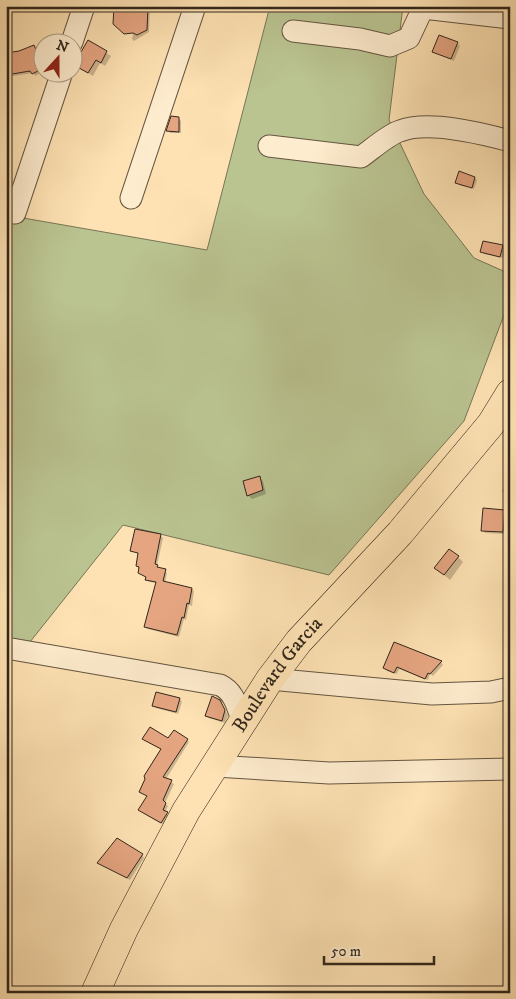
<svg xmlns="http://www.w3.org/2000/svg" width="516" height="999" font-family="'IM FELL DW Pica',serif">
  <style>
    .green { fill: #bac491; stroke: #767556 }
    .shadow { fill: #0003 }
    .building { fill: #e5a581; stroke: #31261b }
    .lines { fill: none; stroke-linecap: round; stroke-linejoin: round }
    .minor-casing { stroke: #645541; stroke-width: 23 }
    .major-casing { stroke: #31261b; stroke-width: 29 }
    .minor { stroke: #feecce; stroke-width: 21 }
    .major { stroke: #fee2b3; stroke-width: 28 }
    .labels { text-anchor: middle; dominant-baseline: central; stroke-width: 4; stroke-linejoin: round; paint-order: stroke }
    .street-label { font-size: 20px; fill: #31261b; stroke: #feecce }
  </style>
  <rect width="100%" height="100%" fill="#fee2b3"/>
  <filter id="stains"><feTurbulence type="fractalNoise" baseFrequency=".004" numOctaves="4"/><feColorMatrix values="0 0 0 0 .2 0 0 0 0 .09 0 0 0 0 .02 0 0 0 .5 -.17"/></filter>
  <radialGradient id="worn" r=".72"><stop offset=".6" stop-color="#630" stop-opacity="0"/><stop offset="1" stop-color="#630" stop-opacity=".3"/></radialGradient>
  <path class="green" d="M270,6H403L389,120L424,194L474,258L510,274V299L464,421L329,575L123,525L22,652L6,646V215L207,250Z"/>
  <g class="shadow">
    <path d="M139,6H150L149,32L134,41L132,39Z"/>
    <path d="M88,42L111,56L105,66L100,63L93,76L72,64L75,55L82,53Z"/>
    <path d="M457,43L460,46L454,61L434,52Z"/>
    <path d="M34,46L42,63V72L35,76L33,73L6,77V55L20,52Z"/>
    <path d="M178,118L181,121V133H170L168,131Z"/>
    <path d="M475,178L477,180L474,189L459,185L457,182Z"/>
    <path d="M503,246L505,249L503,258L484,254L482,252Z"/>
    <path d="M259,477L263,481L266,494L252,499L248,495Z"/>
    <path d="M510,478V497L502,491Z"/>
    <path d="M504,511L506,514L505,534L485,533L483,530Z"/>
    <path d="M160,535L163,538L157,566L167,573L165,583L192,589L194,591L192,606L189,605L186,620L184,619L179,637L148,629L145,627L157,583L149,582L147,577L139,573L140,569L137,566L139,554L131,550Z"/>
    <path d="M458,557L463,562L450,580L436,568Z"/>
    <path d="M510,624V637L508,627Z"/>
    <path d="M395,644L441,662L443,665L433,676L430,674L428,680L399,669L397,674L387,671L385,668Z"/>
    <path d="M180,699L182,702L178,714L156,708L153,705Z"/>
    <path d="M220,702L228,715L225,723L209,718L206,716Z"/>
    <path d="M187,740L189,742L166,779L174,784L165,803L168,806L165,812L169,816L164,825L142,812L148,797L140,792L162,750L146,741Z"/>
    <path d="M142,855L144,858L130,880L99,863Z"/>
    <path d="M159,989L168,993H157Z"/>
  </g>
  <g class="building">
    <path d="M114,6H148L147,30L137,35L133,33L124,34L113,24Z"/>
    <path d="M439,35L458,42L451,59L432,52Z"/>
    <path d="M88,40L107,51L101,63L96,60L88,73L72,64L74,54L81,52Z"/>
    <path d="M34,45L42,64V69L32,74L30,71L6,75V53L19,51Z"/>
    <path d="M171,116L179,117V132L166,131Z"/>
    <path d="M459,171L475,177L472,188L455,183Z"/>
    <path d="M483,241L503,245L500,257L480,252Z"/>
    <path d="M260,476L263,490L247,496L243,481Z"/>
    <path d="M483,508L505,510L503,532L481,531Z"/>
    <path d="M135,529L161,534L155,564L158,565L157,567L166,569L163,581L192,588L189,604L187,603L184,618L182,617L177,635L144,627L156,582L145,580L146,577L138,573L139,567L136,566L138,553L130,551Z"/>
    <path d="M449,549L459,556L444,575L434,568Z"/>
    <path d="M394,642L442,661L430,674L428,673L425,679L397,667L394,673L383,668Z"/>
    <path d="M156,692L180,698L176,712L152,706Z"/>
    <path d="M212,696L220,700L225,710L222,721L205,716Z"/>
    <path d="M150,727L168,738L174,730L188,739L163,777L172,780L163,800L166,803L163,810L168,812L161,823L138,810L147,796L139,792L145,779L144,776L161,749L142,739Z"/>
    <path d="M117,838L143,854L127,878L97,863Z"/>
  </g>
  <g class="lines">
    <defs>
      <g id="minor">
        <path d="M293,31L360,39L390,46L409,38L423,8L510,18"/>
        <path d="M72,42L84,6"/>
        <path d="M269,146L361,157C371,150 389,134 400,131C428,120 480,133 510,141"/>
        <path d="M131,198L195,6"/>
        <path d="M15,213L62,72"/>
        <path d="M6,648L220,685C235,692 237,707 243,722"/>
        <path d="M270,679L432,694L491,692L510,688"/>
        <path d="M215,766L329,773L510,769"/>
      </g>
      <g id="major">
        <path id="s1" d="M95,993L124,929L186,811L270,679L299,641L400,533L491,424L510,393"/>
      </g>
    </defs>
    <use href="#minor" class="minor-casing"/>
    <use href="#major" class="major-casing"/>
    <use href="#minor" class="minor"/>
    <use href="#major" class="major"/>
  </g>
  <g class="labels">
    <g class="street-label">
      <text stroke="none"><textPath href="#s1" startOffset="368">Boulevard Garcia</textPath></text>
    </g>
  </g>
  <rect width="516" height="999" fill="none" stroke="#fee2b3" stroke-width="25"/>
  <rect x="8" y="8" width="501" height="984" fill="none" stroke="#31261b" stroke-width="2.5"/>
  <rect x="12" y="12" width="491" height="974" fill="none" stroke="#31261b"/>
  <g transform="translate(58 58) rotate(21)"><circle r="24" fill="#feecce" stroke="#ac9d86"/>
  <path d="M0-4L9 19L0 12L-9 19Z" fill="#8f2418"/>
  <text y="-8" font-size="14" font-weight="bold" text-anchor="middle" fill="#31261b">N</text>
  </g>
  <path d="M324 956v8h110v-8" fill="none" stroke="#31261b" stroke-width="2.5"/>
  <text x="331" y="956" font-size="15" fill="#31261b" stroke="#feecce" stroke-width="4" paint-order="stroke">50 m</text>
  <rect width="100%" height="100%" filter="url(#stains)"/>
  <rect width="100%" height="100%" fill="url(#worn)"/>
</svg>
